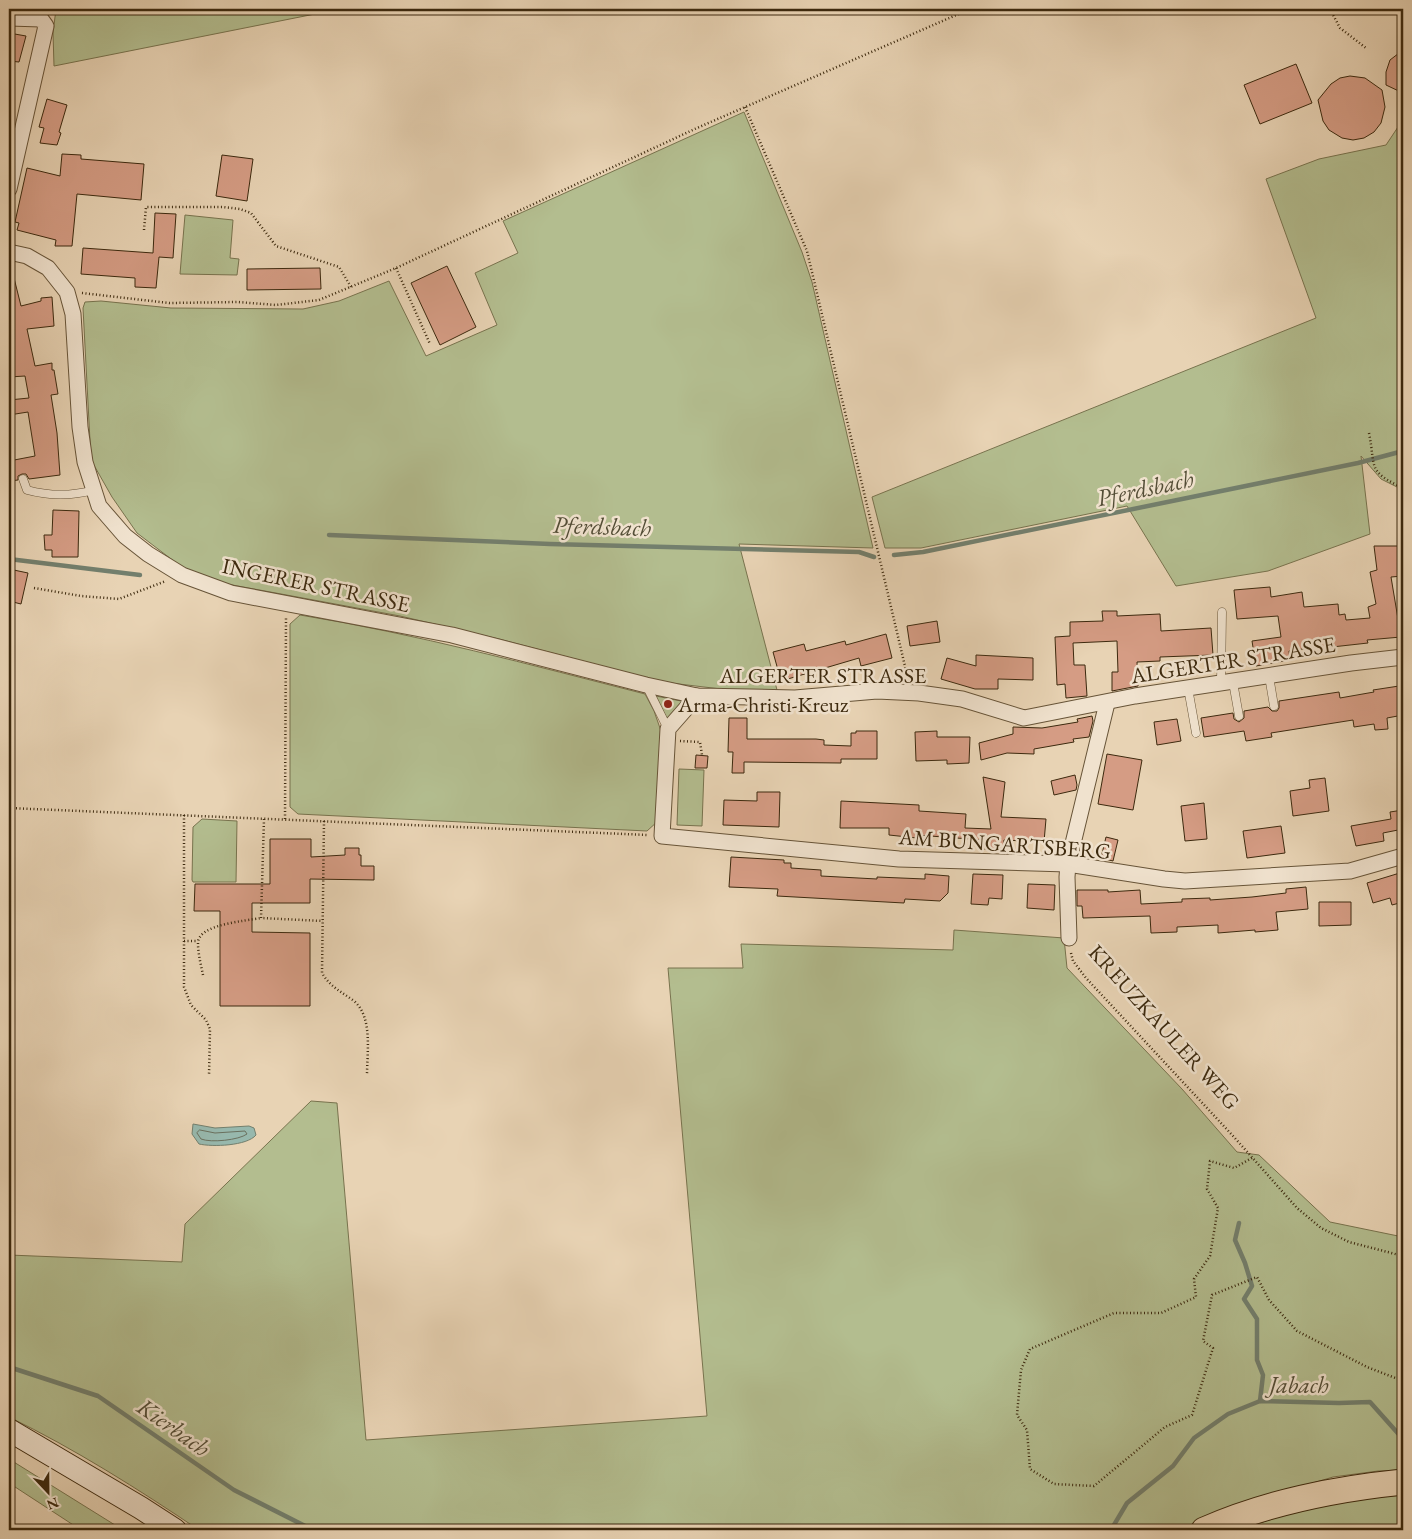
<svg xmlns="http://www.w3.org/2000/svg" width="1412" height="1539" font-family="'EB Garamond',serif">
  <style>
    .green { fill: #b3bd8f; stroke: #78734e }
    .water { fill: #97b8ad; stroke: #737f6d }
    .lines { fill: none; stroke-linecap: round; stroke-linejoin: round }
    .shore { stroke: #6a705e; stroke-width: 1 }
    .stream { stroke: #737f6d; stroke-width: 4.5 }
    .building { fill: #d59c84; stroke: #3c290e }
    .lane-casing { stroke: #675438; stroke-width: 9 }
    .street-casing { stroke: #675438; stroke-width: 17 }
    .secondary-casing { stroke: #3c290e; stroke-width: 24 }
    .primary-casing { stroke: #3c290e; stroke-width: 27 }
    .path { stroke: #3c290e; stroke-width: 2.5; stroke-dasharray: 1 2.5; stroke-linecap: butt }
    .lane { stroke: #f0e2ce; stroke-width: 8 }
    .street { stroke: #f0e2ce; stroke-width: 15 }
    .secondary { stroke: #f0e2ce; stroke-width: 22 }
    .primary { stroke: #e8d3b4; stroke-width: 25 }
    .poi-dot { fill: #8f2418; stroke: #f0e2ce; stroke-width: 2 }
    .labels { text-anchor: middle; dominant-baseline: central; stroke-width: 5; stroke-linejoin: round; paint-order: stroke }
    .street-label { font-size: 22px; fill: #3c290e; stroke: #f0e2ce }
    .poi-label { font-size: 22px; fill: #3c290e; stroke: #f0e2ce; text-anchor: start }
    .water-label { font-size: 24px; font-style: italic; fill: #534d36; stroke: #f0e2ce }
  </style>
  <rect width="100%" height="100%" fill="#e8d3b4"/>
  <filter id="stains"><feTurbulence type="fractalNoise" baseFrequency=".004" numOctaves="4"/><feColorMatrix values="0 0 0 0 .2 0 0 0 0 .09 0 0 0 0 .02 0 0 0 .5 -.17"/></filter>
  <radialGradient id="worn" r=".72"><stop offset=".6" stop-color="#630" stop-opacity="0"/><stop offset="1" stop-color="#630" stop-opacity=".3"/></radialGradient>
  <g class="green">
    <path d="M56,9H340L54,66L53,33Z"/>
    <path d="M744,112L802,252L812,282L873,548L739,544L777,690L738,691L662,682L499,639L400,616L227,584L202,576L179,565L137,533L112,497L91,460L83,308L85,302L101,301L171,308L303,309L339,301L389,281L426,356L497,325L475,273L518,253L503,221Z"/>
    <path d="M1403,123V490L1381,479L1361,456L1370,534L1268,571L1176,586L1127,506L921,548H885L872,497L1316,318L1266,179L1319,159L1386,145L1400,124Z"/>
    <path d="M185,215L233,220L230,258L239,259L237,275L180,274Z"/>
    <path d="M300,615C417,634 531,665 645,694L654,711L661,731L658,821L647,831L298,814L290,807V624Z"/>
    <path d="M656,696L686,702L668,721Z"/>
    <path d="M679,769L704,770L702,826L677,825Z"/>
    <path d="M202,819L237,821L236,882H193L192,880L193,827Z"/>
    <path d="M954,930L1064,938L1067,968L1182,1089L1237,1152L1259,1155L1330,1222L1403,1237V1470L1378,1471L1333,1477L1266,1497L1197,1522L1179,1530H199C138,1489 75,1449 9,1417V1255L182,1262L185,1224L311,1101L337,1103L366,1440L707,1416L668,968H743L741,944L953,950Z"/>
    <path d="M9,1459L123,1530H81L9,1483Z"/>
    <path d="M1403,1495V1530H1239L1299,1510L1346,1500Z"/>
  </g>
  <path class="water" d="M193,1124L215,1128L249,1126L254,1128L256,1135C247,1146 212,1147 199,1144L192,1134Z"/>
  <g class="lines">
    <path class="shore" d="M200,1130L215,1133L245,1131L247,1134C239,1140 211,1143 201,1139L197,1133Z"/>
    <g class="stream">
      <path d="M329,535L550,544L859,552L874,557"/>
      <path d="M894,555L923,552L1358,463L1403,451"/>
      <path d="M9,559L140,575"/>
      <path d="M1239,1223L1235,1240L1245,1263L1252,1286L1244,1299L1257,1319V1360L1263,1375L1260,1401"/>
      <path d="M9,1367L98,1396L234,1490L313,1530"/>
      <path d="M1111,1530L1127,1503L1173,1466L1194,1438L1228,1414L1260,1401L1339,1403L1370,1402L1403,1439"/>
    </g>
  </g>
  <g class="building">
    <path d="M9,33L26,36L19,62L9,61Z"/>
    <path d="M1403,50V93L1386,85V72L1390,60Z"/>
    <path d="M1296,64L1312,103L1260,124L1244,85Z"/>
    <path d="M1350,76L1365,78L1382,90L1385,107L1381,123L1374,132L1364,138L1353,140L1342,138L1329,130L1323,121L1318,100L1331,84L1340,78Z"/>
    <path d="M47,99L67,105L59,132L61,133L57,145L40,143L44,128L39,127Z"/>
    <path d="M62,154L81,155V159L144,164L141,200L77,194L72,246H55L56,240L17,230L19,223L15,222L27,168L60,176Z"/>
    <path d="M222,155L253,159L247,201L216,196Z"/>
    <path d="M155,213L176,214L173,258L159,257L156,288L135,287V278L81,274L83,248L153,253Z"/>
    <path d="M447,266L476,327L440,345L411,283Z"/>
    <path d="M320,268L321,289L247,290V269Z"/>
    <path d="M9,274H13L21,306L41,301V298L52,297L54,326L27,329L35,366L52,363V370H54L58,394L51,395L57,433L60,475L29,479L26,474H22L18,476V480L9,481V461L35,456L28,412L9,415V400L29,398L25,376L9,377V352L12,351L9,335Z"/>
    <path d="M53,510L79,511L78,557H52V550H45L44,535H52Z"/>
    <path d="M1374,546H1403V576L1391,577L1401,637L1367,640L1368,643L1323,648L1322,646L1289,651L1290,660L1256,666L1252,641L1281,637L1278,616L1237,619L1234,590L1270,587L1271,597L1302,592L1304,607L1338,604L1339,615L1345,614L1346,620L1370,618L1368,607L1376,604L1370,572L1377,570Z"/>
    <path d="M9,569L28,573L21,604L9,601Z"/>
    <path d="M1102,611H1117V616L1160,614L1161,631L1211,628L1213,655L1160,657V661L1137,662L1138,686L1112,691V672H1118L1117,641L1073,643L1074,665H1085L1087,696L1066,698L1065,684L1057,685L1055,637L1070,636V622L1103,621Z"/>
    <path d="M937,621L940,642L910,646L907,626Z"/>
    <path d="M886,634L892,658L861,666L859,658L781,681L773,652L804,644L806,651L845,641L846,645Z"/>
    <path d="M976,655L1033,658V680L998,679V689H975L941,679L947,658L976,666Z"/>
    <path d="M1399,686L1403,715L1387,718L1388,729L1375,730L1374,724L1354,727L1353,720L1271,733L1272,737L1246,741L1244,731L1204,737L1201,718L1233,713L1234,719L1239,722L1244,718V711L1268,707L1272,711H1277L1279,708V701L1339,692L1340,698L1374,692L1373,690Z"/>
    <path d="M1092,716L1093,721L1089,737L1073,739L1074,742L1034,749V754L1007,753L981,760L979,743L1013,734V727L1042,728L1078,722L1077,719Z"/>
    <path d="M729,718H747V739H816L824,740V745L851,746V733H856V731H877V759H841V763L744,762V773H732L733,752H728Z"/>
    <path d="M1177,719L1181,741L1157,745L1154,722Z"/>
    <path d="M937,731V737H970L969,763L947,764V760L916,761L915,732Z"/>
    <path d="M1107,754L1142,760L1133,810L1098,804Z"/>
    <path d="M696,755L708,756L707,768H695Z"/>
    <path d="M1075,775L1077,785L1076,790L1054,795L1051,781Z"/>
    <path d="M983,777L1005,782L1001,817L1046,819L1044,842L1004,840L1003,850L983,849V840L917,835V838L889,835V828H840L841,801L919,805V811L966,814L965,828L991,829Z"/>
    <path d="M1325,778L1329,811L1293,816L1290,791L1310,788L1309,780Z"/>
    <path d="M757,792H780L779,827L723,825L724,800L757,801Z"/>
    <path d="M1204,803L1207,839L1185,841L1181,806Z"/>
    <path d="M1403,810V829L1383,833L1384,841L1356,846L1351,826L1391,819L1390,812Z"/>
    <path d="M1281,826L1285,853L1247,858L1243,831Z"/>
    <path d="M1106,837L1118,840L1113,861L1101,858Z"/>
    <path d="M270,839H311V857L345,855V848H359V855H361V866H374V880L310,879V903H252V932L310,933V1006H220V911H194L195,884H270Z"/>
    <path d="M731,857L784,860V863H791V868L821,870V876L877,879V877L925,879V874L949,876L948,893L940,901L905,899L904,903L777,896L778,889L729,887Z"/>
    <path d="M1403,872V902L1392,905L1390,898L1373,903L1367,883Z"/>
    <path d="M973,874L1003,875L1002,899L989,898L988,905L971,904Z"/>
    <path d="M1028,884L1055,885L1054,910L1027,908Z"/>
    <path d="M1306,887L1308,909L1276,912L1278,930L1255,932V930L1218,933V925L1177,927V932L1151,933L1150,916L1083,918L1082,906H1077V890H1108V892L1140,890L1141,904L1182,902V899L1210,898V900L1252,897L1286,893V889Z"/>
    <path d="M1319,902H1351V925L1319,926Z"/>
  </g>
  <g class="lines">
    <defs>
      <g id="lane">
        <path d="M23,479L27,490C49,496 72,496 94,490"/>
        <path d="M1269,676L1274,706"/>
        <path d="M1233,682L1239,716"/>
        <path d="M1221,683L1222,612"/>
        <path d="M646,685L668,729"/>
        <path d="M1188,688L1196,733"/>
      </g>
      <g id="street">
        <path d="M9,18L41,19L46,26L9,189"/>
        <path d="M9,252L27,256L48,268L67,292L73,314L80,427L85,462L99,506L125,536L148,554L182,575L231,593L452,635L646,685L697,696L795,698L877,691L919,693L962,699L1024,718L1135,696L1351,663L1403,657"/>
        <path d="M697,696L668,729L662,836L899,859L1068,864L1164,879L1185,881L1350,871L1403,856"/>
        <path d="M1069,938L1067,877L1068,864L1107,703"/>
      </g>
      <path id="secondary" d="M9,1430L141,1508L175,1530"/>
      <path id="primary" d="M1204,1530C1268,1502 1334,1489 1403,1482"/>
    </defs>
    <use href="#lane" class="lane-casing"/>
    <use href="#street" class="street-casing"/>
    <use href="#secondary" class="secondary-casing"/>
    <use href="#primary" class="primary-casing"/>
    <g class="path">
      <path d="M1330,9L1340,28L1366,48"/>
      <path d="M745,107L807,251L908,679"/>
      <path d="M144,230L146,207H223L240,209L251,213L276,246L339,267L351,287"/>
      <path d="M396,268L430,344"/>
      <path d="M82,293L169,303L238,302L276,305L319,300L396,268L697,128L970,9"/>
      <path d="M1369,433C1376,469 1367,471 1403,488"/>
      <path d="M34,588L81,596L119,599L166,581"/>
      <path d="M680,741L700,742L702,755"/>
      <path d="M9,808L648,835"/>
      <path d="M184,815V987L191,1005L206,1020L210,1029L209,1076"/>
      <path d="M264,819L261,918L323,921"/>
      <path d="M285,819L286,617"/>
      <path d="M324,821L322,973C330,987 342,992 354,1001C373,1017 367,1053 367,1075"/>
      <path d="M184,941H198"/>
      <path d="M1071,953L1073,961L1086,978L1234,1137L1297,1208L1321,1228L1349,1242L1403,1256"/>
      <path d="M203,975C201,965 198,954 198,943C198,924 246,921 261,918"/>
      <path d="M1252,1158L1234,1168L1210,1161L1207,1189L1218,1208L1210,1256L1194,1279L1196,1297L1161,1313H1114L1030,1349L1021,1370L1017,1415L1027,1430L1030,1469L1054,1484L1094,1486L1165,1427L1192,1415L1213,1348L1203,1341L1212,1295L1257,1277L1269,1300L1297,1331L1367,1367L1403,1381"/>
    </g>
    <use href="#lane" class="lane"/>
    <use href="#street" class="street"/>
    <use href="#secondary" class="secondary"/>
    <use href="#primary" class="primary"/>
  </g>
  <circle class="poi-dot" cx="668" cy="704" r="5"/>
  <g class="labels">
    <g class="street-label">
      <text transform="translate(316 585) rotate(12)">INGERER STRASSE</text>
      <text transform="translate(1233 660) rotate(-9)">ALGERTER STRASSE</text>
      <text x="823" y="675">ALGERTER STRASSE</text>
      <text transform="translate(1005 844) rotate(4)">AM BUNGARTSBERG</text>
      <text transform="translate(1164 1027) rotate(48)">KREUZKAULER WEG</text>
    </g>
    <g class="poi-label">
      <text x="678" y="704">Arma-Christi-Kreuz</text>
    </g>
    <g class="water-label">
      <text transform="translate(1145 488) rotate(-12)">Pferdsbach</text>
      <text transform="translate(602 526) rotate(2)">Pferdsbach</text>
      <text x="1299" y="1384">Jabach</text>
      <text transform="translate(174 1427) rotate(35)">Kierbach</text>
    </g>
  </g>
  <rect width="1412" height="1539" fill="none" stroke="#e8d3b4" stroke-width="30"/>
  <rect x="10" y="10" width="1392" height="1519" fill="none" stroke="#3c290e" stroke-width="2.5"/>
  <rect x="15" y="15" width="1382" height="1509" fill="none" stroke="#3c290e"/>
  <g transform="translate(48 1492) rotate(158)" stroke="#f0e2ce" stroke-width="4" paint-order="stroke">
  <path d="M0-4L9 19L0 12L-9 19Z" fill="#3c290e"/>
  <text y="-8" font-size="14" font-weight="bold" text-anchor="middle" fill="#3c290e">N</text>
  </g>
  <rect width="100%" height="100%" filter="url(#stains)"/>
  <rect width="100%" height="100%" fill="url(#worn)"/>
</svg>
